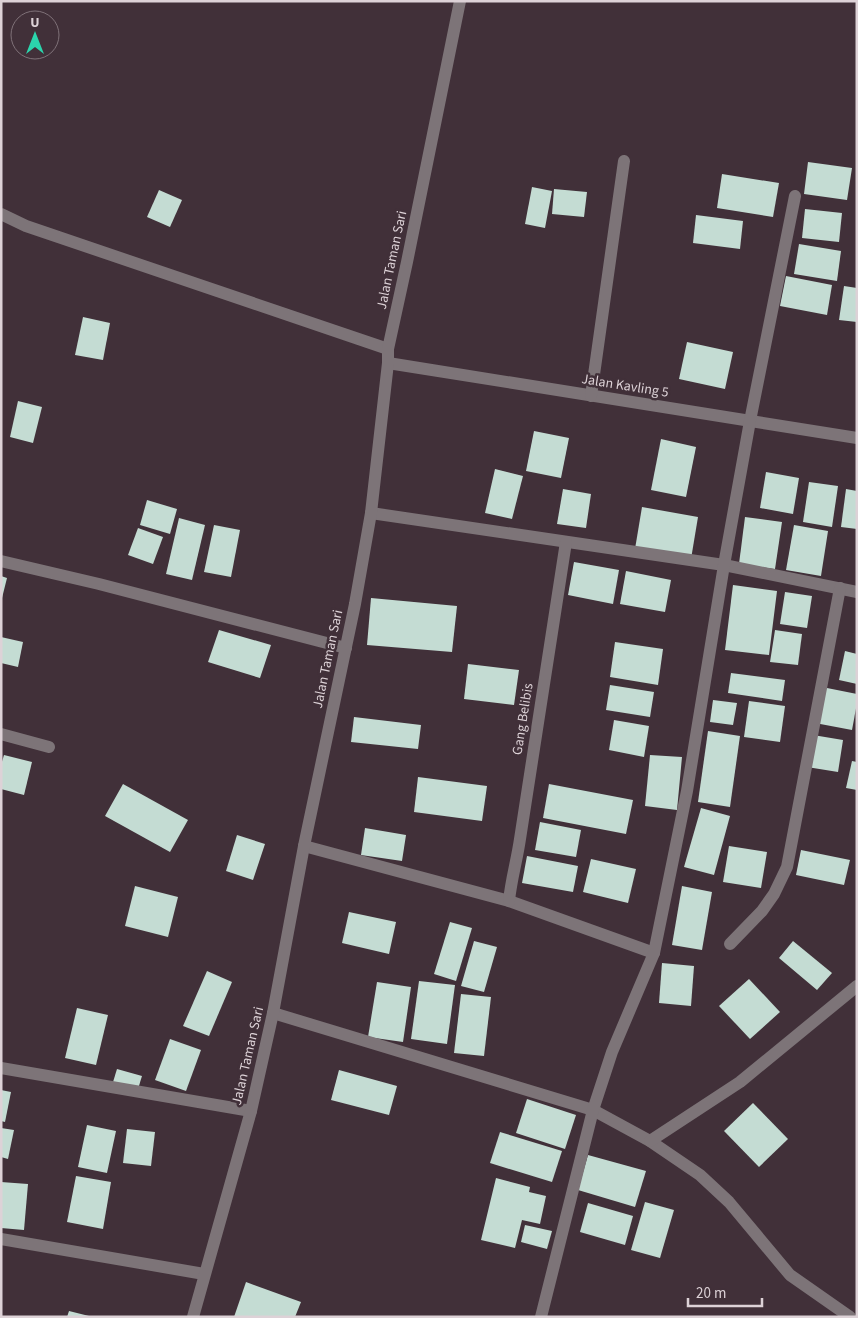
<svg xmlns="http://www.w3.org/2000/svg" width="858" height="1318" font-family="'Source Sans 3',sans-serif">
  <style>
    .building { fill: #c4dcd3 }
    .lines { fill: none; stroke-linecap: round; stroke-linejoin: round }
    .minor { stroke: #7d7478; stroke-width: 12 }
    .labels { text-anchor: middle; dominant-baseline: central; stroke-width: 5; stroke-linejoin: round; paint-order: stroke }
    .street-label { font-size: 14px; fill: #ddd2d7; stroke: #413039 }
  </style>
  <rect width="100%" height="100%" fill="#413039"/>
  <g class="building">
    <path d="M808,162L852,168L847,200L804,194Z"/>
    <path d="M722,174L779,183L773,217L717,208Z"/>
    <path d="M532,187L552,191L545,228L525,224Z"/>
    <path d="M554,189L587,192L584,217L552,214Z"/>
    <path d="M159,190L182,200L170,227L147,217Z"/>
    <path d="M805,209L842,213L839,242L802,238Z"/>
    <path d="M696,215L743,221L740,249L693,243Z"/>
    <path d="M799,244L841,251L837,281L794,274Z"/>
    <path d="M786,276L832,285L827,315L780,306Z"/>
    <path d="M844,286L857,288V322L839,320Z"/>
    <path d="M83,317L110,323L103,360L75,355Z"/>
    <path d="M687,342L733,352L725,389L679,379Z"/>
    <path d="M18,401L42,407L33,443L10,437Z"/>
    <path d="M534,431L569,438L561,478L526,471Z"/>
    <path d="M661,439L696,447L686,497L651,490Z"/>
    <path d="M495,469L523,476L512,519L485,513Z"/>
    <path d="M766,472L799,478L793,514L760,508Z"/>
    <path d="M809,482L838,486L832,527L803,522Z"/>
    <path d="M563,489L591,494L586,528L557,524Z"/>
    <path d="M846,489L857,491V529L841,527Z"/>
    <path d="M147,500L177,509L170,534L140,525Z"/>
    <path d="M642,507L698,517L691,559L635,549Z"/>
    <path d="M745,517L782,522L775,569L739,564Z"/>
    <path d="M179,518L205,525L192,580L166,574Z"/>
    <path d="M214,525L240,530L231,577L204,572Z"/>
    <path d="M794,525L828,531L821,576L786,570Z"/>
    <path d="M138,528L163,537L153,564L128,555Z"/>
    <path d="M574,562L619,570L613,604L568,595Z"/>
    <path d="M626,571L671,580L665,612L620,604Z"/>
    <path d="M1,576L7,578L2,598H1Z"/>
    <path d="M733,585L777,591L769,655L725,650Z"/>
    <path d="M785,592L812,596L807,628L780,624Z"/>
    <path d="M371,598L457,606L452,652L367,645Z"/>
    <path d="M219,630L271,645L260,678L208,662Z"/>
    <path d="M775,630L802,634L798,665L770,662Z"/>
    <path d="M1,637L23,642L18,667L1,663Z"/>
    <path d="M615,642L663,649L658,685L610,677Z"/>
    <path d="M845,651L857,654V684L839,680Z"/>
    <path d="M468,664L519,670L514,705L464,699Z"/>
    <path d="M731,673L785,680L782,701L728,693Z"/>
    <path d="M610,685L654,692L650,717L606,710Z"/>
    <path d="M822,687L857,694V703L852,730L815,723Z"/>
    <path d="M713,700L737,703L733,725L710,722Z"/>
    <path d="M749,701L785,706L780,742L744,737Z"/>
    <path d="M354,717L421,725L418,749L351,742Z"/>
    <path d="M614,720L649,726L644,757L609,750Z"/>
    <path d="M708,731L740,736L730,807L698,802Z"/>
    <path d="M813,735L843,740L838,772L807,767Z"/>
    <path d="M4,755L32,762L24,795L1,789V765Z"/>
    <path d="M650,755L682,757L677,810L645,806Z"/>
    <path d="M852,761L857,762V790L846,788Z"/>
    <path d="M418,777L487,786L482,821L414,812Z"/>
    <path d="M123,784L188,820L170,852L105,816Z"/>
    <path d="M549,784L633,800L626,834L543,818Z"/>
    <path d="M701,808L730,816L714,875L684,867Z"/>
    <path d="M540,822L581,830L576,857L535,850Z"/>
    <path d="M365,828L406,835L402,861L361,855Z"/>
    <path d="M237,835L265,844L253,880L226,871Z"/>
    <path d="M729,846L767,852L761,888L723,882Z"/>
    <path d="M801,850L850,860L844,885L796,875Z"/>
    <path d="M527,856L578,866L573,892L522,883Z"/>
    <path d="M591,859L636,869L628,903L583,892Z"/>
    <path d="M135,886L178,897L168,937L125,926Z"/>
    <path d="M682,886L712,892L702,950L672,945Z"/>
    <path d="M349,912L396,922L389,954L342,943Z"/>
    <path d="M450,922L472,928L456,981L434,974Z"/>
    <path d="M474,941L497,947L484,992L461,986Z"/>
    <path d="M793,941L832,973L817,990L779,958Z"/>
    <path d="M662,963L694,966L691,1006L659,1003Z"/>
    <path d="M207,971L232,982L209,1036L183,1026Z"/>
    <path d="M749,979L780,1012L750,1039L719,1006Z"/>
    <path d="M419,981L455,985L447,1044L411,1039Z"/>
    <path d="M377,982L411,987L403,1042L368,1037Z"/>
    <path d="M461,994L491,997L484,1056L454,1053Z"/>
    <path d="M77,1008L108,1015L96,1065L65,1058Z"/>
    <path d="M170,1039L201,1050L186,1091L155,1080Z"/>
    <path d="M117,1069L142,1076L138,1089L113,1082Z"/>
    <path d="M339,1070L397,1086L389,1115L331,1100Z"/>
    <path d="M1,1090L11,1092L5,1122L1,1121Z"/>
    <path d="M527,1099L576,1115L565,1149L516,1133Z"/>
    <path d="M753,1103L788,1139L759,1167L724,1131Z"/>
    <path d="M87,1125L116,1131L107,1173L78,1167Z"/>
    <path d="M1,1128L14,1130L8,1159L1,1157Z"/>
    <path d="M127,1129L155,1132L151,1166L123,1163Z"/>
    <path d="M500,1132L562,1151L552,1182L490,1163Z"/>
    <path d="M588,1155L646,1171L635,1207L578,1190Z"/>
    <path d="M76,1176L111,1182L103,1229L67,1222Z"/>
    <path d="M496,1178L530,1187L529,1192L546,1196L540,1224L522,1220L515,1248L481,1240Z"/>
    <path d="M1,1182L28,1184L24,1230L1,1228Z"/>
    <path d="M645,1202L674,1210L660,1258L631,1250Z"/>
    <path d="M588,1203L633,1216L625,1245L580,1232Z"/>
    <path d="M525,1225L552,1231L547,1249L521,1242Z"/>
    <path d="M246,1282L301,1302L295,1317H234Z"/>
    <path d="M69,1311L89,1316V1317H67Z"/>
  </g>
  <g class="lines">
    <g class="minor">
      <path d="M1,214L26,226L388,349"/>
      <path d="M388,363L857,438"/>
      <path d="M591,396L624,161"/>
      <path d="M371,513L724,565L857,592"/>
      <path d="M1,561L99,584L346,648"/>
      <path d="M1,734L49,747"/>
      <path d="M304,846L509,901L654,953"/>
      <path d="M509,901C511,880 517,860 520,839L566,542"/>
      <path d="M730,944L762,911L774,894L787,867L840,588"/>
      <path d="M273,1013L593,1110L650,1141L700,1175L729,1202L790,1275L850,1317"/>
      <path d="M1,1068L251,1111"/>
      <path d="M650,1141L740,1082L857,986"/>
      <path d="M1,1239L204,1274"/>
      <path d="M193,1317L251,1111L273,1013L304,846L355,604L371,513L388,363V349L407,262L460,1"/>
      <path d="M541,1317L593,1110L612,1052L654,953L687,791L724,565L750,421L795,196"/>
    </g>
  </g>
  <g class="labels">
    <g class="street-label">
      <text transform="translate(392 260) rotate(-78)">Jalan Taman Sari</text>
      <text transform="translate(625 386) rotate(9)">Jalan Kavling 5</text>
      <text transform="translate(328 659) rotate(-78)">Jalan Taman Sari</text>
      <text transform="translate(523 719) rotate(-81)">Gang Belibis</text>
      <text transform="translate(248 1056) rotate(-77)">Jalan Taman Sari</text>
    </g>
  </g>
  <rect width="858" height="1318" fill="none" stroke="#ddd2d7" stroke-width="5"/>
  <g transform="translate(35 35)"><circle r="24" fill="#413039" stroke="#7f7178"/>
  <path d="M0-4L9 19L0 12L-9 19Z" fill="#2bd5ac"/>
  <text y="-8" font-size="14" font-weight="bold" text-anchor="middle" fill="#ddd2d7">U</text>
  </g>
  <path d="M688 1298v8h74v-8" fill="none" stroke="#ddd2d7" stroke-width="2.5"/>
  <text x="696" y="1298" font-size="15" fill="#ddd2d7" stroke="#413039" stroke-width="4" paint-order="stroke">20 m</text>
</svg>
